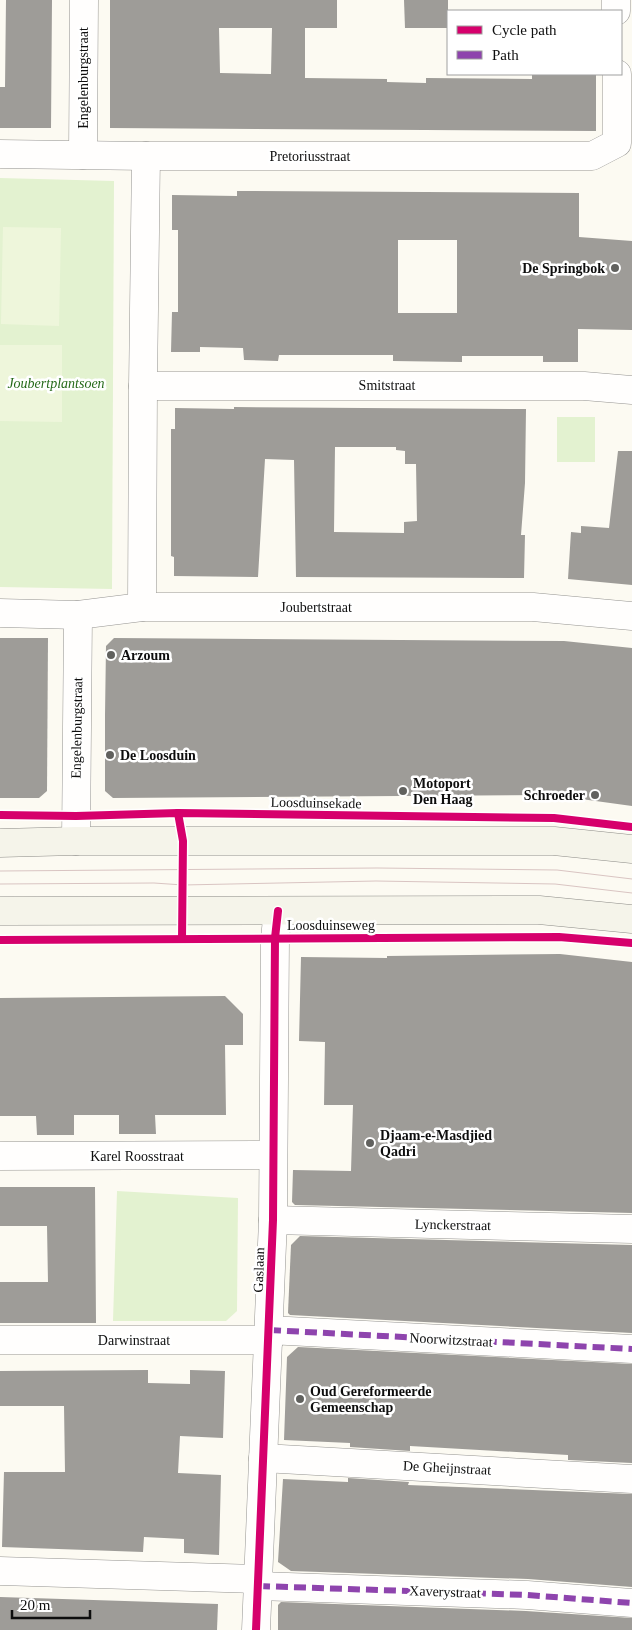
<svg xmlns="http://www.w3.org/2000/svg" width="632" height="1630" font-family="Georgia,serif">
  <style>
    .green { fill: #e3f2d0 }
    .pitch { fill: #eef6db }
    .building { fill: #9e9c98; fill-rule: evenodd }
    .lines { fill: none; stroke-linecap: round; stroke-linejoin: round }
    .minor-casing { stroke: #959491; stroke-width: 29 }
    .secondary-casing { stroke: #8c8b87; stroke-width: 29 }
    .minor { stroke: #fffefd; stroke-width: 28 }
    .secondary { stroke: #f5f4ea; stroke-width: 28 }
    .tram { stroke: #d9c4c2; stroke-width: 1 }
    .quiet { stroke: #8e44ad; stroke-width: 6; stroke-dasharray: 12 6; stroke-linecap: butt }
    .cycleway-casing { stroke: #fff; stroke-width: 11 }
    .cycleway { stroke: #d6006c; stroke-width: 8 }
    .poi-dot { fill: #61615e; stroke: #fff; stroke-width: 2 }
    .labels { text-anchor: middle; dominant-baseline: central; stroke-width: 5; stroke-linejoin: round; paint-order: stroke }
    .street-label { font-size: 14px; fill: #0e0e0e; stroke: #fff }
    .poi-label { font-size: 14px; font-weight: bold; fill: #0e0e0e; stroke: #fff; text-anchor: start }
    .park-label { font-size: 14px; font-style: italic; fill: #266a1a; stroke: #fff }
  </style>
  <rect width="100%" height="100%" fill="#fcfaf2"/>
  <g class="green">
    <path d="M0,178L114,181L112,589L0,587Z"/>
    <rect x="557" y="417" width="38" height="45"/>
    <path d="M117,1191L238,1198L237,1311L226,1321H113Z"/>
  </g>
  <g class="pitch">
    <path d="M3,227L61,228L59,326L1,324Z"/>
    <path d="M0,345H62V422L0,421Z"/>
  </g>
  <g class="building">
    <path d="M6,0H52L51,128H0V87H5Z"/>
    <path d="M110,0H337V28H305V78L387,79V82L426,83V78L532,79V74H596V131L110,128ZM219,28H272L271,74L220,73Z"/>
    <path d="M404,0H448V28H405Z"/>
    <path d="M237,191L579,193V237L632,241V330L578,329V362H543V356H462V362L393,361V355H279L278,361L244,360L243,348L200,347V352H171L172,312H178V230H172V195L237,196ZM398,240H457V313H398Z"/>
    <path d="M234,407L526,409L525,483L521,535H525L524,578L296,577L294,460L265,459L258,577L174,576V557L171,556V429H175V408L234,409ZM335,447H396V450L405,451V464H416L417,521L404,522V533L334,532Z"/>
    <path d="M618,451H632V585L568,579L571,532L581,533V526L609,528Z"/>
    <path d="M0,638H48L47,791L39,798H0Z"/>
    <path d="M114,638L564,641L632,648V806L552,795L113,798L105,791V715L106,646Z"/>
    <path d="M560,954L632,962V1213L295,1205L292,1202L293,1170L351,1171L353,1105H324L325,1042L299,1041L301,957L387,958V956Z"/>
    <path d="M225,996L243,1014V1045H225L226,1115H155L156,1134H119V1115H74V1135H37L36,1116H0V998Z"/>
    <path d="M0,1187H95L96,1323H0V1282H48L47,1226H0Z"/>
    <path d="M300,1236L632,1245V1333L290,1315L288,1313L291,1245Z"/>
    <path d="M298,1347L632,1364V1463L568,1460V1455L410,1446V1451L350,1447V1443L284,1440L287,1357Z"/>
    <path d="M148,1370V1383L190,1384V1370L225,1371L223,1438L180,1436L178,1473L221,1475L219,1555L184,1553V1539L144,1537L143,1552L2,1547L4,1472H65L64,1406H0V1371Z"/>
    <path d="M348,1478L409,1482L408,1485L632,1494V1587L528,1579L291,1571L278,1562L283,1479L348,1482Z"/>
    <path d="M0,1597L218,1604L217,1630H0Z"/>
    <path d="M281,1602L526,1611L632,1618V1630H278V1605Z"/>
  </g>
  <g class="lines">
    <defs>
      <g id="minor">
        <path d="M616,0V11"/>
        <path d="M0,154L146,156H592L617,143V74"/>
        <path d="M83,155L84,0"/>
        <path d="M143,386H584L632,390"/>
        <path d="M142,607L143,386L146,156"/>
        <path d="M0,613L78,615L142,607H533L632,616"/>
        <path d="M76,841L78,615"/>
        <path d="M0,1156L273,1155"/>
        <path d="M273,1220L632,1229"/>
        <path d="M269,1330L632,1349"/>
        <path d="M0,1340H269"/>
        <path d="M263,1458L632,1479"/>
        <path d="M0,1571L258,1579"/>
        <path d="M258,1586L527,1595L632,1603"/>
        <path d="M256,1630L273,1220L275,938L278,911"/>
      </g>
      <g id="secondary">
        <path d="M0,843L76,841H554L632,849"/>
        <path d="M0,911L539,910L632,919"/>
      </g>
    </defs>
    <use href="#minor" class="minor-casing"/>
    <use href="#secondary" class="secondary-casing"/>
    <use href="#minor" class="minor"/>
    <use href="#secondary" class="secondary"/>
    <g class="tram">
      <path d="M0,871L377,868L557,870L632,879"/>
      <path d="M0,884L154,883L183,885L376,881L555,884L632,893"/>
    </g>
    <g class="quiet">
      <path d="M269,1330L632,1349"/>
      <path d="M258,1586L527,1595L632,1603"/>
    </g>
    <defs>
      <g id="cycleway">
        <path d="M178,813L183,841L182,939"/>
        <path d="M0,815L76,816L178,813L554,818L632,827"/>
        <path d="M0,940L559,937L632,943"/>
        <path d="M256,1630L273,1220L275,938L278,911"/>
      </g>
    </defs>
    <use href="#cycleway" class="cycleway-casing"/>
    <use href="#cycleway" class="cycleway"/>
  </g>
  <g class="poi-dot">
    <circle cx="615" cy="268" r="5"/>
    <circle cx="111" cy="655" r="5"/>
    <circle cx="110" cy="755" r="5"/>
    <circle cx="403" cy="791" r="5"/>
    <circle cx="595" cy="795" r="5"/>
    <circle cx="370" cy="1143" r="5"/>
    <circle cx="300" cy="1399" r="5"/>
  </g>
  <g class="labels">
    <g class="street-label">
      <text transform="translate(83 78) rotate(-90)">Engelenburgstraat</text>
      <text x="310" y="156">Pretoriusstraat</text>
      <text x="387" y="385">Smitstraat</text>
      <text x="316" y="607">Joubertstraat</text>
      <text transform="translate(77 728) rotate(-89)">Engelenburgstraat</text>
      <text transform="translate(316 803) rotate(1)">Loosduinsekade</text>
      <text x="331" y="925">Loosduinseweg</text>
      <text x="137" y="1156">Karel Roosstraat</text>
      <text transform="translate(453 1225) rotate(1)">Lynckerstraat</text>
      <text transform="translate(259 1270) rotate(-88)">Gaslaan</text>
      <text x="134" y="1340">Darwinstraat</text>
      <text transform="translate(451 1340) rotate(3)">Noorwitzstraat</text>
      <text transform="translate(447 1468) rotate(3)">De Gheijnstraat</text>
      <text transform="translate(445 1592) rotate(2)">Xaverystraat</text>
    </g>
    <g class="poi-label">
      <text x="605" y="268" text-anchor="end">De Springbok</text>
      <text x="121" y="655">Arzoum</text>
      <text x="120" y="755">De Loosduin</text>
      <text x="413" y="783">Motoport<tspan x="413" dy="16">Den Haag</tspan></text>
      <text x="585" y="795" text-anchor="end">Schroeder</text>
      <text x="380" y="1135">Djaam-e-Masdjied<tspan x="380" dy="16">Qadri</tspan></text>
      <text x="310" y="1391">Oud Gereformeerde<tspan x="310" dy="16">Gemeenschap</tspan></text>
    </g>
    <g class="park-label">
      <text x="56" y="383">Joubertplantsoen</text>
    </g>
  </g>
  <rect x="447" y="10" width="175" height="65" fill="#ffffff" stroke="#9f9f9f"/>
  <rect x="457" y="26" width="25" height="8" fill="#d6006c" stroke="#9f9f9f"/>
  <text x="492" y="35" font-size="15" fill="#0e0e0e">Cycle path</text>
  <rect x="457" y="51" width="25" height="8" fill="#8e44ad" stroke="#9f9f9f"/>
  <text x="492" y="60" font-size="15" fill="#0e0e0e">Path</text>
  <path d="M12 1610v8h78v-8" fill="none" stroke="#0e0e0e" stroke-width="2.5"/>
  <text x="20" y="1610" font-size="15" fill="#0e0e0e" stroke="#ffffff" stroke-width="4" paint-order="stroke">20 m</text>
</svg>
